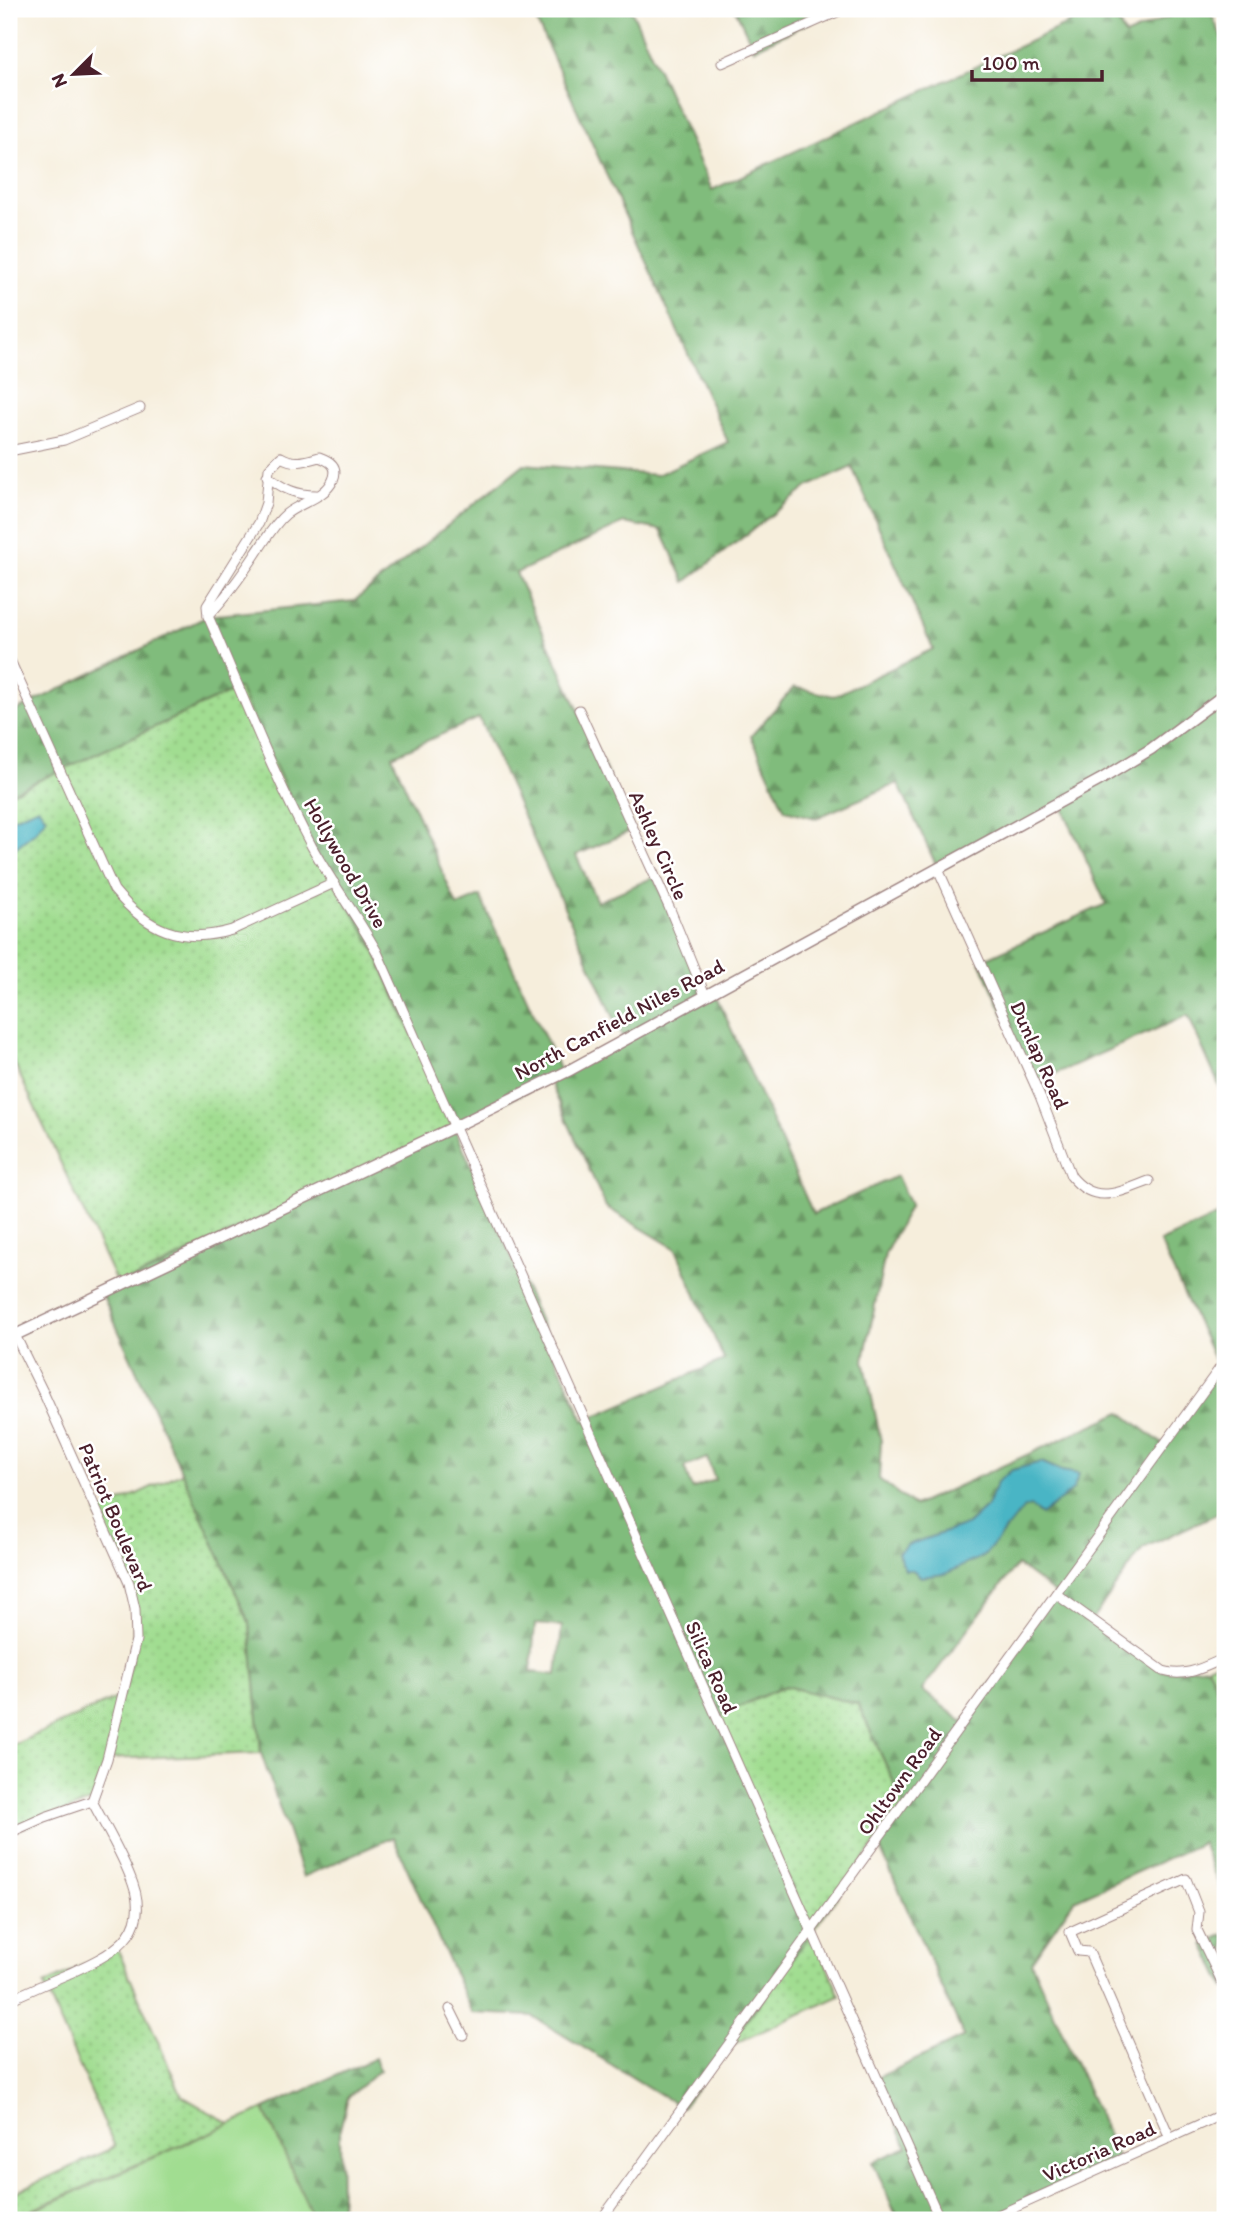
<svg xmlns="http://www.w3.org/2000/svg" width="1234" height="2229" font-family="Itim,sans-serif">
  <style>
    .grass { fill: url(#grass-dots); stroke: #767e5e; stroke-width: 2 }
    .forest { fill: url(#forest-firs); stroke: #656e53; stroke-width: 2; fill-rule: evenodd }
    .garden { fill: #a1dd91; stroke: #767e5e; stroke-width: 2 }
    .water { fill: #48b5c5; stroke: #496a78; stroke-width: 2 }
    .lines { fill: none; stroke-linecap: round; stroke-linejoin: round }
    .minor-casing { stroke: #a08684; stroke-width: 11 }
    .major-casing { stroke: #a08684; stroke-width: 13 }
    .minor { stroke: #fff; stroke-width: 9 }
    .major { stroke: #fff; stroke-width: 10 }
    .labels { text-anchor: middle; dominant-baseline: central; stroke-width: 5; stroke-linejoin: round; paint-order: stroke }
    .street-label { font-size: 21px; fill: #4a1f2b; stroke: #fff }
  </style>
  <defs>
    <pattern id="grass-dots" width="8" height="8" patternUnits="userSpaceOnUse" patternTransform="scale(1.75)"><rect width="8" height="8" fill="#a1dd91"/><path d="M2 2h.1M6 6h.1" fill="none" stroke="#8cbd7d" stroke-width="1.8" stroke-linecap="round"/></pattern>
    <pattern id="forest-firs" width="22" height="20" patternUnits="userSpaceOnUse" patternTransform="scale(1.75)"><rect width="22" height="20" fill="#80bc7b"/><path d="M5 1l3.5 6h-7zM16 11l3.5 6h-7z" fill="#6b9865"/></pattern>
  </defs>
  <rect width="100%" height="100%" fill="#fff"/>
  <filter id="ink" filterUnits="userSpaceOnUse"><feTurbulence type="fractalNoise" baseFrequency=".0143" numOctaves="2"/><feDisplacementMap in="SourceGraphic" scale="14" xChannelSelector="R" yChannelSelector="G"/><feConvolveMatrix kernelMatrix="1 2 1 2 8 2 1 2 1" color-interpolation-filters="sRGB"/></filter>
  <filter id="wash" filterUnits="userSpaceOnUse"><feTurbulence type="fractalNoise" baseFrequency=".00686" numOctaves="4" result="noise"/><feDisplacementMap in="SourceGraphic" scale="28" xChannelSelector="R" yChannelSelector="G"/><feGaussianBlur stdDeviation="1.57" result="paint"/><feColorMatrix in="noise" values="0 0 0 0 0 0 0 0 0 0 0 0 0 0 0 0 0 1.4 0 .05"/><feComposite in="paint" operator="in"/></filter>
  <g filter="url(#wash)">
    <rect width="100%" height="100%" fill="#f6eedc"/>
    <g class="grass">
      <path d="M239,688L364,928L454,1127L118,1286L9,1052V794Z"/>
      <path d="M183,1472L250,1624L261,1753L107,1759L92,1801L9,1833V1744L11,1746L123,1695L132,1658L135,1609L97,1513Z"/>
      <path d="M1225,1658V1706L1207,1666Z"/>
      <path d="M785,1686L858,1704L904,1804L812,1932L840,1996L727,2047L716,1717Z"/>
      <path d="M117,1948L182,2096L230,2124L9,2220V2195L115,2147L44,1985Z"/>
    </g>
    <g class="forest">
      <path d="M531,9H631L712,190L1099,9H1112L1125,36L1186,9H1209L1225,44V1099L1188,1015L1034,1083L980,961L1106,904L1060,802L938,869L898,783L816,818L785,810L751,736L794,687L834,696L933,649L852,467L809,486L685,582L661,530L624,523L516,573L633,830L576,855L597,902L654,877L705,994L714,990L813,1214L897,1176L910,1205L885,1254L864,1360L881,1441L879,1479L914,1506L1121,1412L1164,1445L1219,1370L1160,1242L1225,1212V1510L1143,1548L1092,1620L1163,1671L1207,1666L1225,1706V1900L1202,1843L1074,1900L1031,1962L1119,2161L987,2220H898L873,2162L907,2147L877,2078L964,2037L877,1841L904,1804L858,1704L785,1686L716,1717L812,1932L682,2108L532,2016L472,2013L393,1837L303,1877L261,1753L250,1624L102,1294L454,1127L377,952L314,849L239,688L9,794V714L208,616L354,601L524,464L657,475L728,442ZM479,718L624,1040L561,1073L480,896L457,906L392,756ZM549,1080L606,1207L676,1249L724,1360L584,1421L454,1127ZM707,1458L715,1480L692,1489L684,1467ZM1041,1462L1062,1471L1040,1514L1030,1506L1024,1508L1004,1529L921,1577L913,1570L938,1536L966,1525L987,1506L997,1482ZM1017,1565L1056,1594L963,1722L922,1690ZM535,1624L562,1626L557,1675L531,1672Z"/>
      <path d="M735,9H837L754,49Z"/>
      <path d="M1225,1934V1988L1204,1944Z"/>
      <path d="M375,2058L380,2070L348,2097L340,2129L341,2211L345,2220H314L264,2109Z"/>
    </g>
    <path class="garden" d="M264,2109L314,2220H12Z"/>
    <g class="water">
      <path d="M38,807L46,818L35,832L9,853V820Z"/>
      <path d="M1041,1462L1062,1471L1079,1474L1073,1490L1041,1515L1030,1506L1024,1508L984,1556L945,1574L921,1577L913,1570H905L898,1553L907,1545L966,1525L987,1506L997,1482L1012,1470Z"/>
    </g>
  </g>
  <g filter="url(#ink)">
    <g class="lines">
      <defs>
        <g id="minor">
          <path d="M722,63L844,9"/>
          <path d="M9,451L64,440L140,408"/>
          <path d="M281,457C295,465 305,461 319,457C330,461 339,466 333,480C325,498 301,502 286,514C274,524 266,539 257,552C242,575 227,596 208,616L207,606L259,523L266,503L269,469Z"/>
          <path d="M267,476C283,489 296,495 316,495"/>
          <path d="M208,616C242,693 272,772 312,847C332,883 357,916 377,952L940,2220"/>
          <path d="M9,658L114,890C147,930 181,945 232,930L334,883"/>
          <path d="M579,710L669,907L705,995"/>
          <path d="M938,869L1040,1096L1071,1176C1095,1206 1119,1192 1149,1181"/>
          <path d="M15,1335L44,1394L129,1583L135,1609L136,1640L107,1759L92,1801"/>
          <path d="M1056,1594L1163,1671C1186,1678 1204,1667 1225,1658"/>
          <path d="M9,1833L45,1817L92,1801"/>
          <path d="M9,2000C29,1991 49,1982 68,1974C107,1956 152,1937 133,1884C123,1855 106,1828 92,1801"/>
          <path d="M450,2009L463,2035"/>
          <path d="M1170,2138L1089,1952L1078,1951L1070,1932L1186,1879L1199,1912L1197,1930L1225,1988"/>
          <path d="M601,2220L1225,1361"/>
          <path d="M987,2220L1225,2113"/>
        </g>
        <path id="major" d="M9,1338L454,1127L568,1071L1100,780L1151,749L1225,694"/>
      </defs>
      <use href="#minor" class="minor-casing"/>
      <use href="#major" class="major-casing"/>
      <use href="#minor" class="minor"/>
      <use href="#major" class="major"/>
    </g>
  </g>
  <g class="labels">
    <g class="street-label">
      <text transform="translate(659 845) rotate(66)">Ashley Circle</text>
      <text transform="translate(346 863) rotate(60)">Hollywood Drive</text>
      <text transform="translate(619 1019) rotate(-28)">North Canfield Niles Road</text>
      <text transform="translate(1040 1055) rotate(66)">Dunlap Road</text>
      <text transform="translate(116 1517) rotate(67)">Patriot Boulevard</text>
      <text transform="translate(712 1667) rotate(66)">Silica Road</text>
      <text transform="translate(899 1781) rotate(-54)">Ohltown Road</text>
      <text transform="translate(1099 2151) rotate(-24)">Victoria Road</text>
    </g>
  </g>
  <rect width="1234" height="2229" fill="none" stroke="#fff" stroke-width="35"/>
  <g transform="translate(74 74) rotate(246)" stroke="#ffffff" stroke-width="5" paint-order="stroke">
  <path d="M0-5L12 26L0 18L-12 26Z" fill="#4a1f2b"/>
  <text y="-10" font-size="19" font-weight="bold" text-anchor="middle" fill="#4a1f2b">N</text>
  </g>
  <path d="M972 70v10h130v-10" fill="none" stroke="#4a1f2b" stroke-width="3.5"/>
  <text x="982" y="70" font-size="21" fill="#4a1f2b" stroke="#ffffff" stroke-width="5" paint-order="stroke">100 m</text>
</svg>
